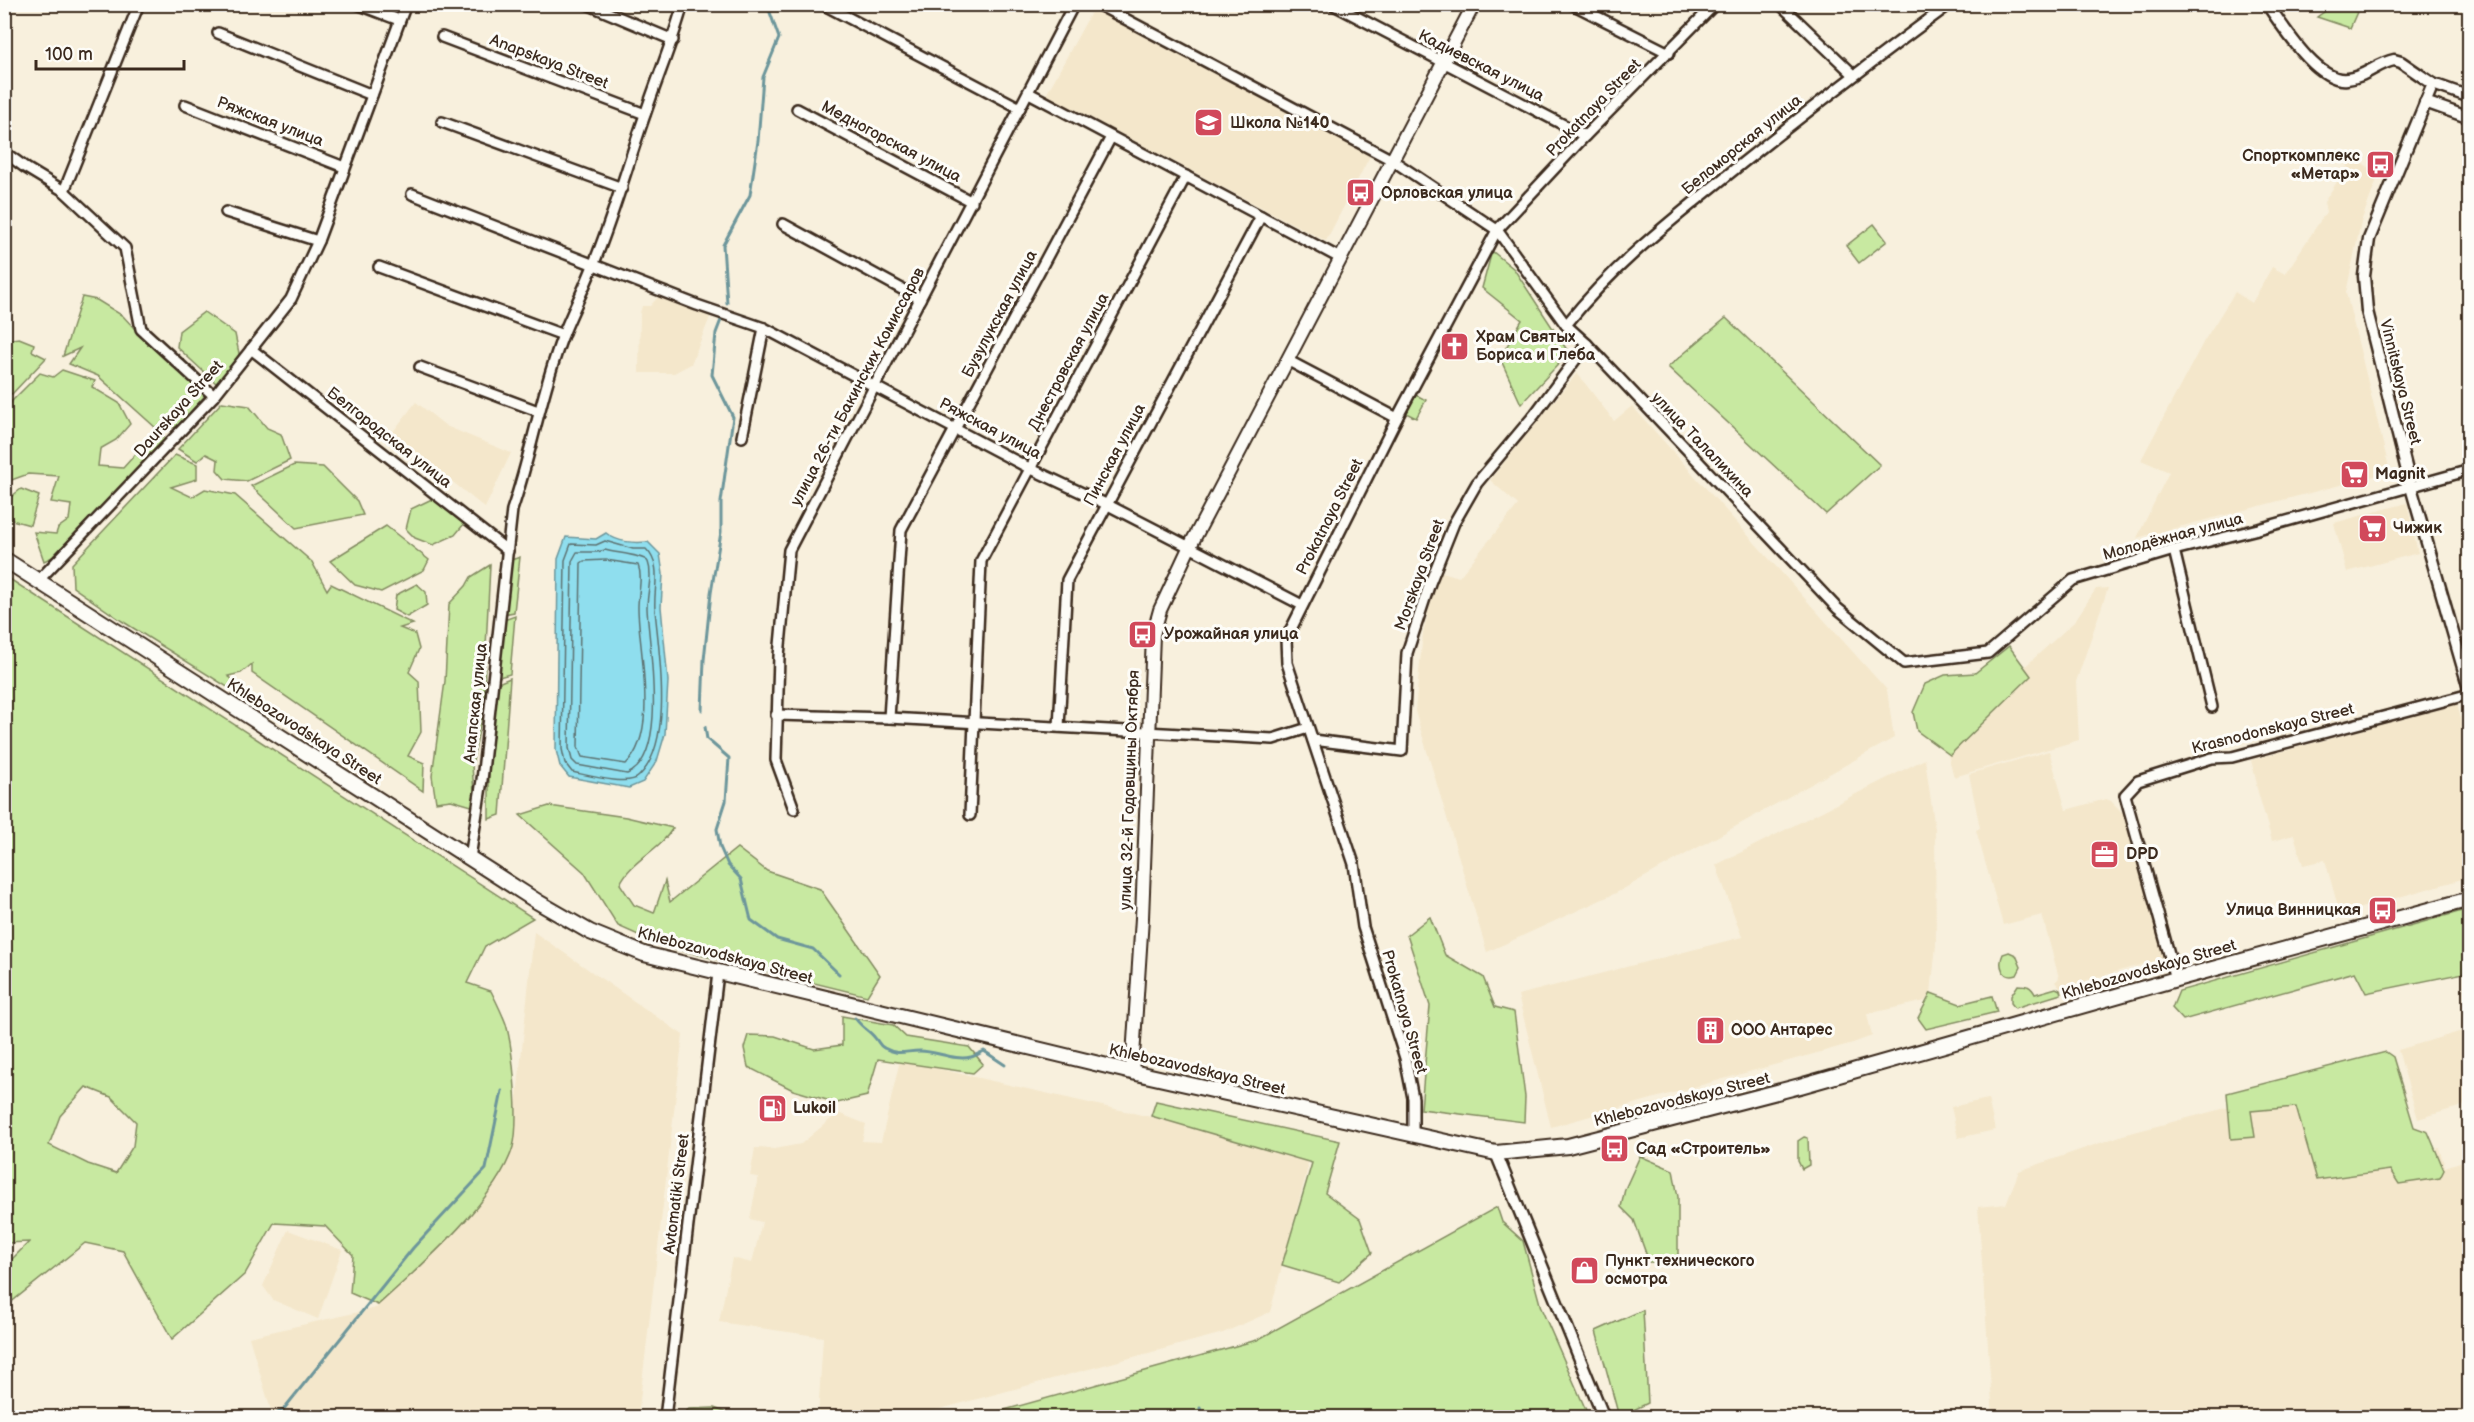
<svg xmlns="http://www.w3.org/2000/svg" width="2474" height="1422" font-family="'Balsamiq Sans',sans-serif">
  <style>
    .built { fill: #f4e7cb }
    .green { fill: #c8e9a1; stroke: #828a60; stroke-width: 1.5; fill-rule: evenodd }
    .water { fill: #8fdeee; stroke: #6d969b; stroke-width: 1.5 }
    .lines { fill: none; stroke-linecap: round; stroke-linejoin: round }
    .shore { stroke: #5d7271; stroke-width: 1.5 }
    .stream { stroke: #6d969b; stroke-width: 3 }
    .minor-casing { stroke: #3b2a1e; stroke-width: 14 }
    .tertiary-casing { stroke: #3b2a1e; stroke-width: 15 }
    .secondary-casing { stroke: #3b2a1e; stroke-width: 16 }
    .primary-casing { stroke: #3b2a1e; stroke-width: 18 }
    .minor { stroke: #fdfcf7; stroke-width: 9 }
    .tertiary { stroke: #fdfcf7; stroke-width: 10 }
    .secondary { stroke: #fdfcf7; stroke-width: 12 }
    .primary { stroke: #fdfcf7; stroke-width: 14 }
    .labels { text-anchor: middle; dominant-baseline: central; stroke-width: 6; stroke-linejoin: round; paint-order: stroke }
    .street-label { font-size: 16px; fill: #3b2a1e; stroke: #fdfcf7 }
    .poi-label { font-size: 16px; font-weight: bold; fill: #3b2a1e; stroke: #fdfcf7; text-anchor: start }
  </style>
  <rect width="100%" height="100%" fill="#f8f0dd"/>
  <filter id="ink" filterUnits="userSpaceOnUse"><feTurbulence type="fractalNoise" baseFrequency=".0167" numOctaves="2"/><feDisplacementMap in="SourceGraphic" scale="12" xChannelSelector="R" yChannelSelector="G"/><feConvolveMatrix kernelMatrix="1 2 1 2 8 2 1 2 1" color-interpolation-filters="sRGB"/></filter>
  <g filter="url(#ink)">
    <g class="built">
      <path d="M1094,7L1372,152L1326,241L1046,95Z"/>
      <path d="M2353,157L2379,174L2361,222L2346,293L2390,472L2137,538L2169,472L2141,460L2204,341L2235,292L2252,303L2272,267L2285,274L2326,212L2324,202Z"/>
      <path d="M660,295L711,315L691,364L674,373H639L640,313L642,306H650Z"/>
      <path d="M1577,373L1614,421L1632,406L1887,690L1894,738L1616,893L1487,952L1415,711L1423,633L1439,571L1459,577L1518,505L1490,480Z"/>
      <path d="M416,402L446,426L511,453L485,508L392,433Z"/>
      <path d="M2407,503L2418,553L2347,572L2334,523Z"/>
      <path d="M2108,588L2076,682L2079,740L1954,777L1944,740L2074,622L2096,589Z"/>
      <path d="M2457,704L2469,751V877L2340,914L2325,860L2303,865L2294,835L2272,841L2256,785L2257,784L2251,760Z"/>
      <path d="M2049,751L2066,810L2106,799L2111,801L2126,816L2165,958L2060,988L2055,982L2059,978L2042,915L2003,925L1976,830L1980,828L1969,774Z"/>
      <path d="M1925,759L1935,829L1936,945L1931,993L1925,1001L1867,1014L1872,1036L1853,1043L1551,1127L1518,995L1742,937L1716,865Z"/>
      <path d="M534,932L683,1035L638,1417H273L249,1337L376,1308L434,1254L493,1186L512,1146Z"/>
      <path d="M2469,1029V1104L2418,1119L2398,1050Z"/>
      <path d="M900,1060L1304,1152L1308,1167L1270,1312L1223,1333L910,1417H818L823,1337L719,1322L732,1258L752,1263L762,1222L750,1219L758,1177L750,1176L755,1148L774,1149L801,1144L838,1113L866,1124L862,1141L881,1142Z"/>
      <path d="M2362,1072L2388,1164L2439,1148L2445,1167L2469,1159V1417H1993L1978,1207L2006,1204L2019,1171L2123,1135Z"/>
      <path d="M1988,1099L1995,1130L1958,1138L1951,1107Z"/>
      <path d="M288,1230L342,1250L318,1319L273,1300L263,1286Z"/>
    </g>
    <g class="green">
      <path d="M2335,4L2346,5L2357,12L2350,28L2317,17Z"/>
      <path d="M1874,224L1887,241L1859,263L1846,246Z"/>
      <path d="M1492,251L1514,269L1569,353L1521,404L1500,358L1522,320L1482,288Z"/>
      <path d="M82,297L97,300L123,316L144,339L181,359L196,373L210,390L177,427L156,428L98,376L69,364L80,348L63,356Z"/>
      <path d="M204,312L235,334L240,358L218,385L177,347L179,331Z"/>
      <path d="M1726,318L1880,465L1826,514L1668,367Z"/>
      <path d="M19,338L34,344L32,351L46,358L12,394L5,393V340Z"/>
      <path d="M62,370L95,381L92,387L119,403L130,424L116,440L100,449L98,466L123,468L152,436L168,438L61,553L44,561L34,532L56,534L58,528L69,520L71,505L51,502L59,476L28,474L9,481L5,478L4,416L12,401L40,373L53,377Z"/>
      <path d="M1416,395L1426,400L1416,418L1406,413Z"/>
      <path d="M222,402L249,406L267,428L281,434L290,460L247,481L225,479L217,470L218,460L206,454L197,461L178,449Z"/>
      <path d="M175,455L197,464V479L171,487L192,497L205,489L235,495L312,562L327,590L331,584L413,624L400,628L415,634L419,649L409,672L419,681L421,732L408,756L424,763L423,791L252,673V664L241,673L228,676L243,687L240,695L122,621L73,587L72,564Z"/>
      <path d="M294,465L323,467L357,501L363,515L296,528L251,486Z"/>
      <path d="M21,489L39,496L30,525L8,519V499Z"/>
      <path d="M436,497L464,524L455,535L433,545L415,538L406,529L411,509Z"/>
      <path d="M386,526L429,560L424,570L381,592L355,585L330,561Z"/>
      <path d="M520,557L514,612L503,614L508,561Z"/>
      <path d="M490,565L486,647L479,657L485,660L484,705L472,765L475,807L451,800L436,802L432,776L445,681L449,604L466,586L471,577Z"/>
      <path d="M5,576L533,918L485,946L467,983L491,991C496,1001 502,1013 506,1024C513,1049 520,1122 513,1147C498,1199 418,1269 378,1305L350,1293L353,1255L325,1226L274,1223L245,1274L172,1339L123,1251L85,1243L10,1303L5,1293V1266L29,1242L5,1243ZM86,1087L111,1097L136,1122L133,1146L116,1173L88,1164L49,1145L60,1116Z"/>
      <path d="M417,584L426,592L427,605L407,617L394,610L396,595Z"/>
      <path d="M515,616L510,674L499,677L504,620Z"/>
      <path d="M2009,646L2031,676L1950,755L1917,731L1913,712L1925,684L1945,675L1975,673Z"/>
      <path d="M510,678L500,815L489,819V756L498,683Z"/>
      <path d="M549,806L626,817L673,828C659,851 631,860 620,884L634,905L654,913L665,881L670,902L737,848L767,871L820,889L880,975L867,996L663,946L618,926L584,872L520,815Z"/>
      <path d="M2469,909V972L2366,993L2355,972L2183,1020L2172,1008L2179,991Z"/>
      <path d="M1430,917L1445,955L1483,977L1495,1007L1514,1012L1525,1097L1524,1122L1421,1109L1430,1006L1407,935Z"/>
      <path d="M2009,952L2016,955L2021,967L2017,975C2002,980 1998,965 2003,954Z"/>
      <path d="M2018,985C2027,985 2031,986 2035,994L2056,988L2060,990L2061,994L2015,1008L2011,1003V996Z"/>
      <path d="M1931,993L1960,1004L1992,996L1997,1012L1926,1029L1918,1018Z"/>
      <path d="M842,1016L893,1025L906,1037L969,1047L983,1064L973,1073L878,1059L867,1096L837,1103L793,1090L748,1067L744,1048L748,1035L775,1036L814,1049L842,1045Z"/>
      <path d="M2386,1052L2393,1057L2414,1127L2428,1132L2444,1170L2440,1178L2399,1184L2390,1170L2317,1180L2296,1107L2251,1111L2255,1137L2231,1139L2227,1093Z"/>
      <path d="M1156,1101L1340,1141L1325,1193L1360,1219L1372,1253L1339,1282L1282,1265L1312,1163L1151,1116Z"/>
      <path d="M1804,1137L1808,1138L1809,1165L1802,1169L1798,1161V1141Z"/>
      <path d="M1640,1156L1673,1170L1678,1197V1263L1649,1262L1634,1220L1621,1207L1625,1189Z"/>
      <path d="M1497,1207L1502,1222L1523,1241L1541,1308L1589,1417H979L1257,1340Z"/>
      <path d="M1643,1310L1648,1403L1619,1417L1596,1331Z"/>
      <path d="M714,1408L738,1417H679L689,1409Z"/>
    </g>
    <path class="water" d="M606,533C618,543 634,543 648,542L660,554L663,574L661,607L668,681L665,734L657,761L643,782L629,788L569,777L560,766L556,750L558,559L566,537L596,539Z"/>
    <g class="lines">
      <g class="shore">
        <path d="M605,541L633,549H646C663,566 653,588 655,610C659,654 674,742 639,776C629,787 587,775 572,772L565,763L562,749L565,560L571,544L596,545Z"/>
        <path d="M605,550C614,553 645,555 648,562C653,575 647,593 647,608C648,642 670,757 627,774L577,765L572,760L569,748L572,561L577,552H597Z"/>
        <path d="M606,560L638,565C643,577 638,593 638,607C638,648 660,732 626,764L582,757L578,747L581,563L584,561Z"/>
      </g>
      <g class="stream">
        <path d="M727,303L723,245L750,195L758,141L763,77L779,38L767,4"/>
        <path d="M702,710L704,660L711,593L721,532V502L733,417L712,375L716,333L721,320"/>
        <path d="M705,727L707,739L729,758L726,801L717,829L720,847L728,865L741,879L751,920L777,939L813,949L839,974"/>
        <path d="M855,1018C862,1028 870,1031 875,1038C879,1042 879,1046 884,1048C899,1056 905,1051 920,1051C937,1051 954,1061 971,1057C975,1056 980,1053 984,1051L1005,1065"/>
        <path d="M1200,1408L1203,1418"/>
        <path d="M268,1418L283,1410L413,1248L486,1169L502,1091"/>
      </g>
      <defs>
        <g id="minor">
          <path d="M357,4L399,20"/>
          <path d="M587,4L673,40"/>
          <path d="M1097,4L1392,160L1497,230L1566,325L1587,344L1837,608L1904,663L1988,653L2073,580L2174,550L2258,529L2470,470"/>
          <path d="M1332,4L1585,136"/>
          <path d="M1572,4L1669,53"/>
          <path d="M1780,4L1854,75"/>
          <path d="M828,7L1020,108"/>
          <path d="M218,33L372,95"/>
          <path d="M442,37L645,114"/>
          <path d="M1029,93L1340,258"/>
          <path d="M185,105L344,167"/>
          <path d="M797,109L972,202"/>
          <path d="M442,122L622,188"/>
          <path d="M4,152L26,168L64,191L125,248L141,329L214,396"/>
          <path d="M64,191L139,4"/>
          <path d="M412,194L697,305L764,328"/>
          <path d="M226,212L318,241"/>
          <path d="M783,224L920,299"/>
          <path d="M379,267L563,335"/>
          <path d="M1566,325C1617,261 1677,216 1740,165C1809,110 1879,56 1950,4"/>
          <path d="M251,349L508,551"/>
          <path d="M1287,360L1397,418"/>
          <path d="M420,367L538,411"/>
          <path d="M742,437L764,328L1029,468L1106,504L1302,605"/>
          <path d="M2174,550L2212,707"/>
          <path d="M38,581L214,396L291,299L318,241L406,4"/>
          <path d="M776,715L889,718L1273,739L1308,728"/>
          <path d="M889,718L901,530L1111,137"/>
          <path d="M1059,727L1067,580L1261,216"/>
          <path d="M1313,740L1402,751L1407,653L1430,583L1454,523L1477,483L1535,414L1587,344"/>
          <path d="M794,809L776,760L779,656L789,550L1074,4"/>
          <path d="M970,815L981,561L1186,176"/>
          <path d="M470,858L482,780L512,510C532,452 541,392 563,335C573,310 585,287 594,263C614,214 628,163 646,112C658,76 673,41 683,4"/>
          <path d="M2176,979L2125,795L2138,781L2212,758L2232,757L2470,694"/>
          <path d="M1413,1136V1098L1405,1058L1363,927L1354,864L1287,663L1286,639L1397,418L1497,230L1585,136L1715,4"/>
          <path d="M665,1418L718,973"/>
        </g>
        <g id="tertiary">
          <path d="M2267,4C2283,26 2317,83 2347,79C2363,78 2378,63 2394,60L2401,62L2433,84L2470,97"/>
          <path d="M2433,84L2369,239L2364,276L2367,311L2411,487L2470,692"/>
          <path d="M2425,102L2470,118"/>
          <path d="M1496,1153L1604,1418"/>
        </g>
        <path id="secondary" d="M1132,1072L1142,918L1153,635L1160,610L1189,548L1474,4"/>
        <path id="primary" d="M4,559L538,902L590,932L644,954L1132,1072L1496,1153L1568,1146L1800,1086L2176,979L2470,899"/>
      </defs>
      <use href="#minor" class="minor-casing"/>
      <use href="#tertiary" class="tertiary-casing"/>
      <use href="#secondary" class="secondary-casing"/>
      <use href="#primary" class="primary-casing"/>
      <use href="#minor" class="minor"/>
      <use href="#tertiary" class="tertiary"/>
      <use href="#secondary" class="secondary"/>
      <use href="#primary" class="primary"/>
    </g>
  </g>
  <defs>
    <symbol id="school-square" viewBox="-11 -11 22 22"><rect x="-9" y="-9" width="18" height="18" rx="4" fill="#d1495b" stroke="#fdfcf7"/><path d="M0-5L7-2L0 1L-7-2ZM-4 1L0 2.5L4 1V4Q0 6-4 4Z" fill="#fff"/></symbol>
    <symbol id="bus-square" viewBox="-11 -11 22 22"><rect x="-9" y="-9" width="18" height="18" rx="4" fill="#d1495b" stroke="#fdfcf7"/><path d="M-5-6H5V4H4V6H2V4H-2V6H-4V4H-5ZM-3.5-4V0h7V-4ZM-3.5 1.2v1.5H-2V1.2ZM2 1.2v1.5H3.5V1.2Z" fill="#fff"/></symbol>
    <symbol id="church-square" viewBox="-11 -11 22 22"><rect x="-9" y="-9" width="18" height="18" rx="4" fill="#d1495b" stroke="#fdfcf7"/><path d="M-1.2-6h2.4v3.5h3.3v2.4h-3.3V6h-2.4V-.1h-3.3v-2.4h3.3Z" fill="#fff"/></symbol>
    <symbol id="supermarket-square" viewBox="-11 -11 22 22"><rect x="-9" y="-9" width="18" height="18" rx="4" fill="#d1495b" stroke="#fdfcf7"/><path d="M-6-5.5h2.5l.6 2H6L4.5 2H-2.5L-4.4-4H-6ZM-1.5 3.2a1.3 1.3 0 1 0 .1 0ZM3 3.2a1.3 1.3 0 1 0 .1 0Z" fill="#fff"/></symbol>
    <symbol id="office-square" viewBox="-11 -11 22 22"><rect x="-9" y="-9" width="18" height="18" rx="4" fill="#d1495b" stroke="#fdfcf7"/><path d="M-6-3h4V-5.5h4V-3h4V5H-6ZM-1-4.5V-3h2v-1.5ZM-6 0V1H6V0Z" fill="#fff"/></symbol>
    <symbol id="building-square" viewBox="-11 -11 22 22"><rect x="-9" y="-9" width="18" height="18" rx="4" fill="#d1495b" stroke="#fdfcf7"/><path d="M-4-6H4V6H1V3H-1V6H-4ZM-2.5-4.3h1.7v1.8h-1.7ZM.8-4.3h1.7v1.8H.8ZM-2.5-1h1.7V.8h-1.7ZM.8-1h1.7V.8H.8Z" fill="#fff"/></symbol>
    <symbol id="fuel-square" viewBox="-11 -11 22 22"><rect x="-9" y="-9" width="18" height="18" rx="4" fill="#d1495b" stroke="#fdfcf7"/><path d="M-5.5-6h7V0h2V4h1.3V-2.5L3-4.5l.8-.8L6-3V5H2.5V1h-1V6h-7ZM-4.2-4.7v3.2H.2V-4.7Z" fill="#fff"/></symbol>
    <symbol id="shop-square" viewBox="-11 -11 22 22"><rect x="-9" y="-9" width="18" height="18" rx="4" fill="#d1495b" stroke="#fdfcf7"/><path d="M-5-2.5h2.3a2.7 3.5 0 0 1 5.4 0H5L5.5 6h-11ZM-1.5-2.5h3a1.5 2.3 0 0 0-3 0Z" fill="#fff"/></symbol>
  </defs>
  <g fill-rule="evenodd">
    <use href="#school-square" x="1192" y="106" width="33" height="33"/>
    <use href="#bus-square" x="2364" y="148" width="33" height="33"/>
    <use href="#bus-square" x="1344" y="176" width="33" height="33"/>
    <use href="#church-square" x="1438" y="330" width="33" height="33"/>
    <use href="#supermarket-square" x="2338" y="458" width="33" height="33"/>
    <use href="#supermarket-square" x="2356" y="512" width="33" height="33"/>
    <use href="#bus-square" x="1126" y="618" width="33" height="33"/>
    <use href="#office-square" x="2088" y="838" width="33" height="33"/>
    <use href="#bus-square" x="2366" y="894" width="33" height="33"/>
    <use href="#building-square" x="1694" y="1014" width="33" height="33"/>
    <use href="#fuel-square" x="756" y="1092" width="33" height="33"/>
    <use href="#bus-square" x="1598" y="1132" width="33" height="33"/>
    <use href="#shop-square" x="1568" y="1254" width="33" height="33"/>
  </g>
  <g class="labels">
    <g class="street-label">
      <text transform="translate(549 62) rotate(21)">Anapskaya Street</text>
      <text transform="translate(1481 66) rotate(27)">Кадиевская улица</text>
      <text transform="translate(1594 108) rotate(-46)">Prokatnaya Street</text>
      <text transform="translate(270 122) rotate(21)">Ряжская улица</text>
      <text transform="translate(891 142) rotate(28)">Медногорская улица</text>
      <text transform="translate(1742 145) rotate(-39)">Беломорская улица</text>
      <text transform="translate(1000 314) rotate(-62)">Бузулукская улица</text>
      <text transform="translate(1069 362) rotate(-62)">Днестровская улица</text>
      <text transform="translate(2400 382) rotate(76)">Vinnitskaya Street</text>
      <text transform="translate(858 387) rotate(-62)">улица 26-ти Бакинских Комиссаров</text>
      <text transform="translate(179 409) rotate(-48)">Daurskaya Street</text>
      <text transform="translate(990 429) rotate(28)">Ряжская улица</text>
      <text transform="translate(389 438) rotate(38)">Белгородская улица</text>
      <text transform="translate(1702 445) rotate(46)">улица Талалихина</text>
      <text transform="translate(1115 455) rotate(-62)">Пинская улица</text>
      <text transform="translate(1330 517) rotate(-63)">Prokatnaya Street</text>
      <text transform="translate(2173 537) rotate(-15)">Молодёжная улица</text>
      <text transform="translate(1420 575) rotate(-70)">Morskaya Street</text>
      <text transform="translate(476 703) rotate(-84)">Анапская улица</text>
      <text transform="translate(2273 729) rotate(-14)">Krasnodonskaya Street</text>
      <text transform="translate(304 732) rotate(33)">Khlebozavodskaya Street</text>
      <text transform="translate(1130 790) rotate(-88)">улица 32-й Годовщины Октября</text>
      <text transform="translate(725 956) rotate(15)">Khlebozavodskaya Street</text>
      <text transform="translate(2149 970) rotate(-16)">Khlebozavodskaya Street</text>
      <text transform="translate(1404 1012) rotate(74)">Prokatnaya Street</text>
      <text transform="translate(1197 1070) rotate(13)">Khlebozavodskaya Street</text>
      <text transform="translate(1682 1100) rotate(-14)">Khlebozavodskaya Street</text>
      <text transform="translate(677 1194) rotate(-83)">Avtomatiki Street</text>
    </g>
    <g class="poi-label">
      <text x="1230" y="123">Школа №140</text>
      <text x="2360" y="156" text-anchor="end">Спорткомплекс<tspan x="2360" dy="18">«Метар»</tspan></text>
      <text x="1381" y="193">Орловская улица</text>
      <text x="1476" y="337">Храм Святых<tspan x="1476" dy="18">Бориса и Глеба</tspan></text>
      <text x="2375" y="474">Magnit</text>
      <text x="2393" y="528">Чижик</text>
      <text x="1164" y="634">Урожайная улица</text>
      <text x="2126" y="854">DPD</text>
      <text x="2361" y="910" text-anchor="end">Улица Винницкая</text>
      <text x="1731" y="1030">ООО Антарес</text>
      <text x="793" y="1108">Lukoil</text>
      <text x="1636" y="1149">Сад «Строитель»</text>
      <text x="1605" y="1261">Пункт технического<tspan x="1605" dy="18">осмотра</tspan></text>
    </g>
  </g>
  <rect width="2474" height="1422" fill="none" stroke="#fdfcf7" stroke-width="24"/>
  <rect x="12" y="12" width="2450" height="1398" fill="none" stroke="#3b2a1e" stroke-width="2" filter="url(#ink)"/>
  <path d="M36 60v9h148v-9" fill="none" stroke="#3b2a1e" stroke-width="3"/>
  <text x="45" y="60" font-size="18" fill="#3b2a1e" stroke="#fdfcf7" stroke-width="4.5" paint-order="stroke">100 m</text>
</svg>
